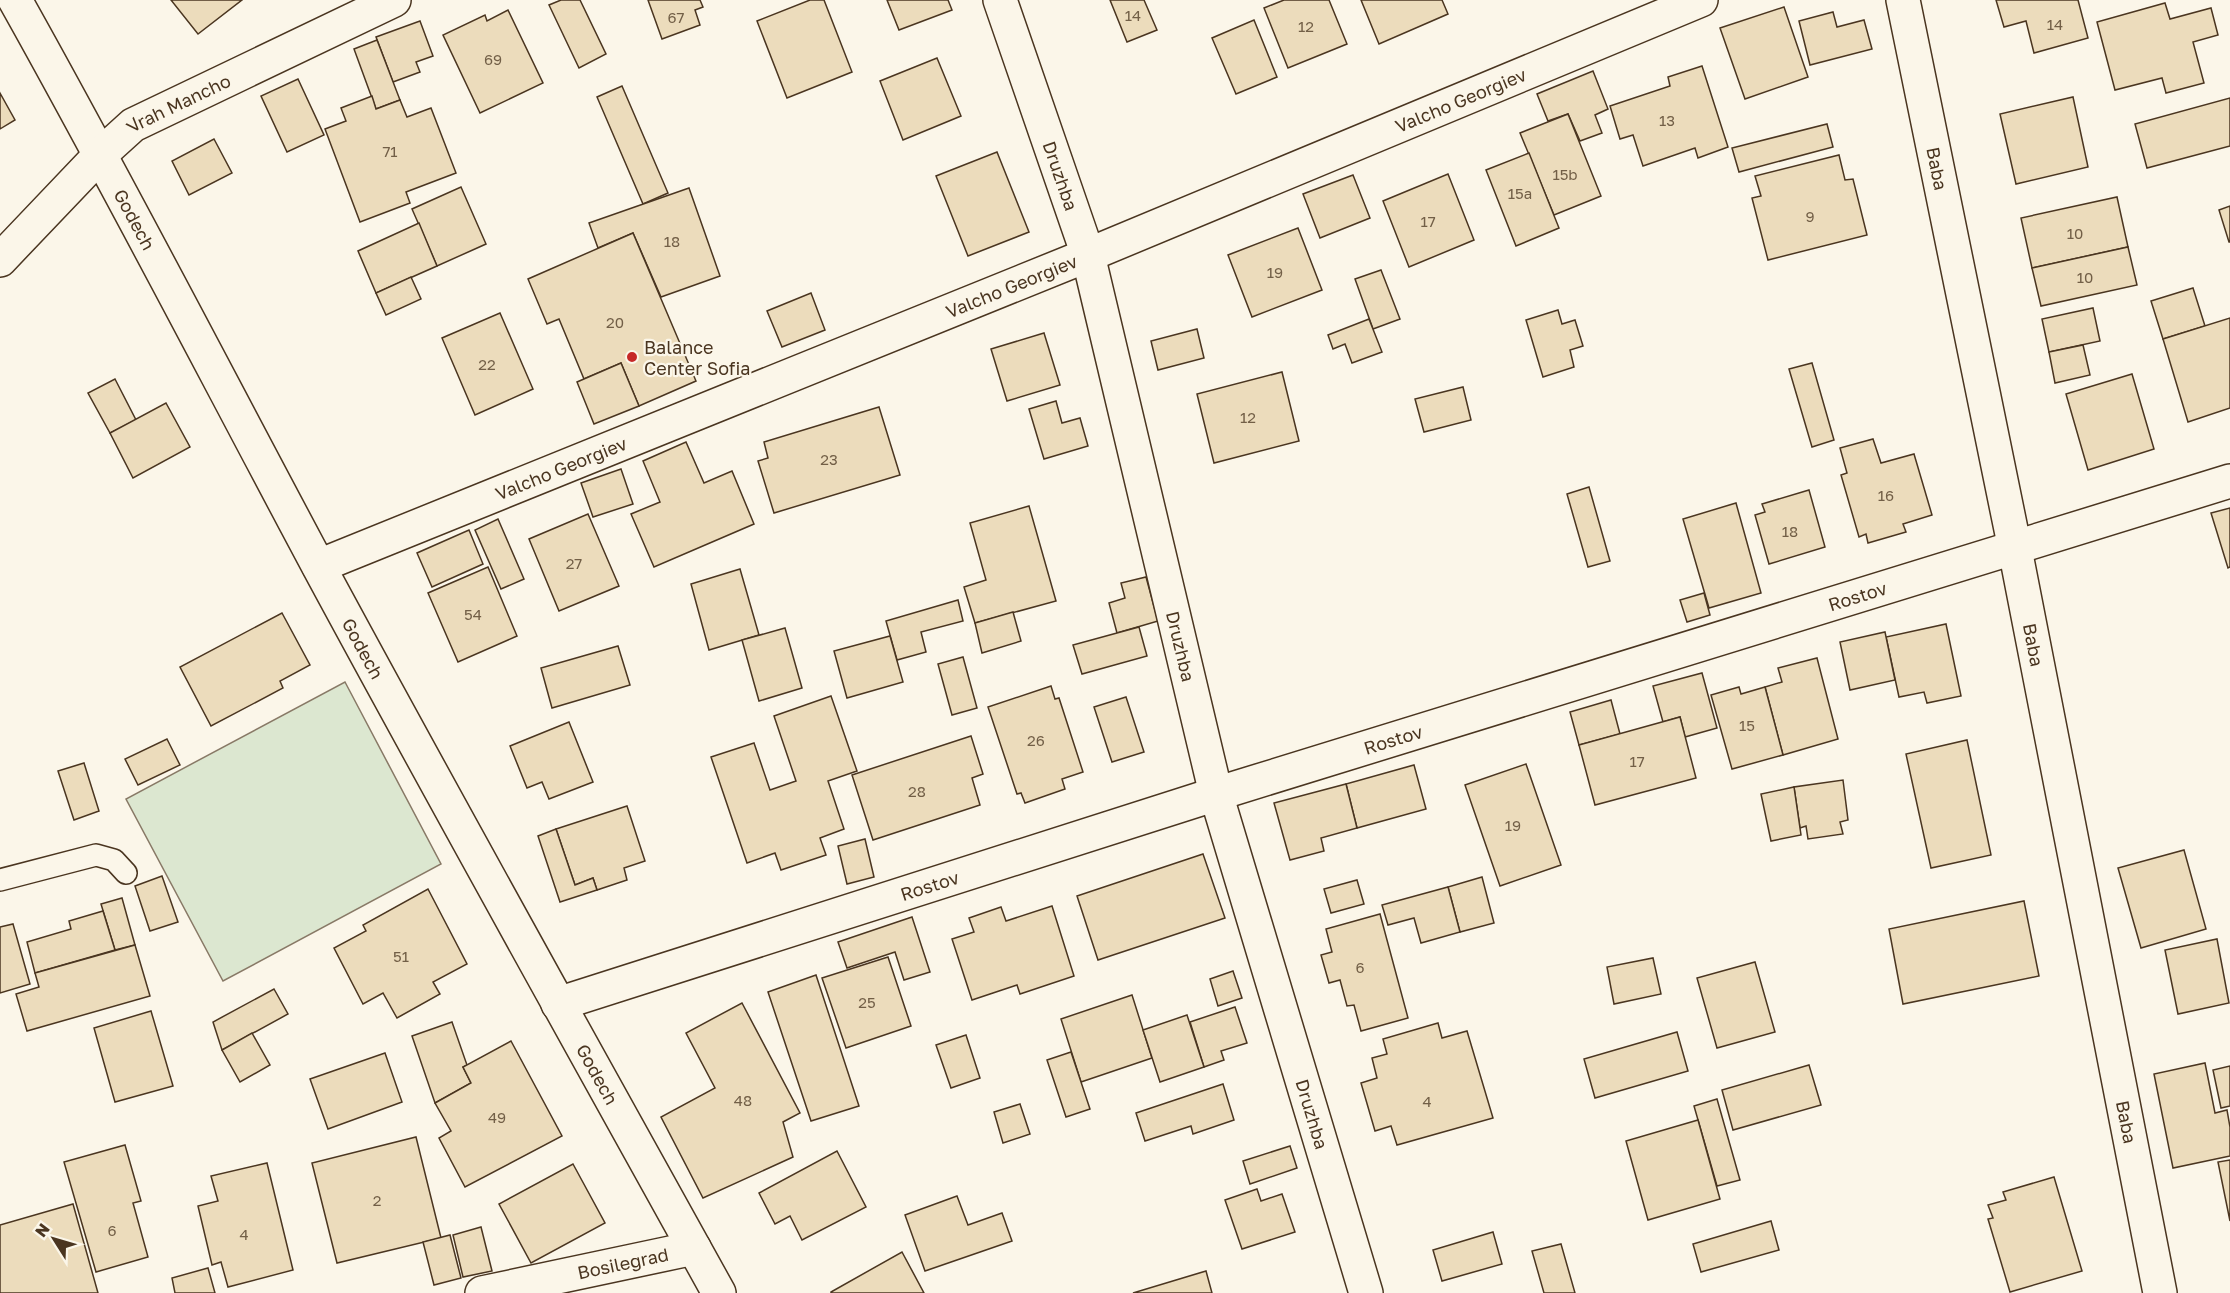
<svg xmlns="http://www.w3.org/2000/svg" width="2230" height="1293" font-family="'Golos Text',sans-serif">
  <style>
    .green { fill: #dce7d0; stroke: #887966; stroke-width: 1.5 }
    .building { fill: #ecdcbc; stroke: #4a3520; stroke-width: 1.5 }
    .lines { fill: none; stroke-linecap: round; stroke-linejoin: round }
    .service-casing { stroke: #4a3520; stroke-width: 24 }
    .minor-casing { stroke: #4a3520; stroke-width: 36 }
    .service { stroke: #fbf6e9; stroke-width: 21 }
    .minor { stroke: #fbf6e9; stroke-width: 33 }
    .poi-dot { fill: #c62828; stroke: #fbf6e9; stroke-width: 2 }
    .labels { text-anchor: middle; dominant-baseline: central; stroke-width: 4.5; stroke-linejoin: round; paint-order: stroke }
    .number-label { font-size: 15px; fill: #725f47 }
    .street-label { font-size: 18px; fill: #4a3520; stroke: #fbf6e9 }
    .poi-label { font-size: 18px; fill: #4a3520; stroke: #fbf6e9; text-anchor: start }
  </style>
  <rect width="100%" height="100%" fill="#fbf6e9"/>
  <path class="green" d="M345,682L441,864L223,981L126,799Z"/>
  <g class="building">
    <path d="M171,0H242L198,34Z"/>
    <path d="M561,0H580L606,54L579,68L549,5Z"/>
    <path d="M648,0H700L703,7L695,10L700,25L662,39Z"/>
    <path d="M810,0H824L852,72L787,98L757,21Z"/>
    <path d="M887,0H948L952,10L899,30Z"/>
    <path d="M1110,0H1144L1157,30L1127,42Z"/>
    <path d="M1284,0H1329L1347,44L1288,68L1264,8Z"/>
    <path d="M1361,0H1442L1448,14L1379,44Z"/>
    <path d="M1996,0H2078L2088,38L2034,53L2026,21L2004,27Z"/>
    <path d="M2165,3L2170,19L2211,8L2218,35L2193,42L2204,83L2166,93L2162,78L2115,90L2097,22Z"/>
    <path d="M1784,7L1808,77L1745,99L1720,28Z"/>
    <path d="M508,10L543,83L480,113L443,35L485,15L487,21Z"/>
    <path d="M1833,12L1837,27L1864,20L1872,49L1810,65L1799,21Z"/>
    <path d="M1254,20L1277,77L1236,94L1212,38Z"/>
    <path d="M420,21L433,56L416,62L420,72L393,82L376,37Z"/>
    <path d="M377,40L400,100L376,109L354,49Z"/>
    <path d="M937,58L961,116L903,140L880,81Z"/>
    <path d="M1702,66L1728,147L1698,158L1695,148L1643,166L1633,135L1620,139L1610,106L1670,86L1668,77Z"/>
    <path d="M1593,71L1608,109L1595,115L1602,133L1580,141L1568,114L1548,121L1537,94Z"/>
    <path d="M298,79L324,135L287,152L261,96Z"/>
    <path d="M622,86L668,193L643,204L597,97Z"/>
    <path d="M0,93L15,120L0,129Z"/>
    <path d="M372,96L376,109L400,100L407,117L431,108L456,173L406,192L410,203L360,222L325,129L346,121L341,108Z"/>
    <path d="M2073,97L2088,167L2016,184L2000,114Z"/>
    <path d="M2230,98V146L2147,168L2135,124Z"/>
    <path d="M1568,114L1601,196L1554,215L1520,133Z"/>
    <path d="M1827,124L1833,147L1739,172L1732,148Z"/>
    <path d="M214,139L232,173L189,195L172,161Z"/>
    <path d="M997,152L1029,232L968,256L936,176Z"/>
    <path d="M1529,153L1559,228L1516,246L1486,170Z"/>
    <path d="M1839,155L1845,180L1853,179L1867,235L1768,260L1752,198L1761,196L1755,176Z"/>
    <path d="M1448,174L1474,240L1409,267L1383,201Z"/>
    <path d="M1353,175L1370,218L1320,238L1303,194Z"/>
    <path d="M461,187L486,244L437,266L412,209Z"/>
    <path d="M689,188L720,276L661,297L633,233L598,248L589,223Z"/>
    <path d="M2117,197L2128,247L2032,268L2021,218Z"/>
    <path d="M2230,206V242H2229L2219,210Z"/>
    <path d="M419,223L437,266L376,293L358,251Z"/>
    <path d="M1298,228L1322,290L1252,317L1228,255Z"/>
    <path d="M633,233L696,381L639,406L621,363L584,379L559,319L547,324L528,279Z"/>
    <path d="M2128,247L2137,285L2041,306L2032,268Z"/>
    <path d="M1381,270L1400,319L1373,329L1355,279Z"/>
    <path d="M411,277L421,299L386,315L376,293Z"/>
    <path d="M2193,288L2205,326L2163,339L2151,301Z"/>
    <path d="M811,293L825,330L782,347L767,311Z"/>
    <path d="M2093,308L2100,341L2049,352L2042,319Z"/>
    <path d="M1558,310L1562,324L1575,320L1583,346L1570,350L1574,367L1543,377L1526,320Z"/>
    <path d="M500,313L533,389L475,415L442,338Z"/>
    <path d="M2230,318V408L2188,422L2163,339Z"/>
    <path d="M1369,319L1382,352L1352,363L1345,344L1333,349L1328,335Z"/>
    <path d="M1197,329L1204,358L1158,370L1151,341Z"/>
    <path d="M1044,333L1060,385L1007,401L991,349Z"/>
    <path d="M2083,345L2090,375L2055,383L2049,352Z"/>
    <path d="M621,363L639,406L594,424L577,382Z"/>
    <path d="M1812,363L1834,440L1812,447L1789,369Z"/>
    <path d="M1282,372L1299,441L1214,463L1197,394Z"/>
    <path d="M2132,374L2154,449L2088,470L2066,394Z"/>
    <path d="M115,379L136,420L110,433L88,393Z"/>
    <path d="M1463,387L1471,420L1424,432L1415,399Z"/>
    <path d="M1056,401L1062,423L1080,418L1088,446L1044,459L1029,409Z"/>
    <path d="M166,403L190,447L133,478L110,433Z"/>
    <path d="M879,407L900,475L774,513L758,461L768,458L764,442Z"/>
    <path d="M1873,439L1881,463L1914,454L1932,515L1903,524L1906,532L1868,543L1866,534L1859,537L1841,475L1847,473L1840,448Z"/>
    <path d="M686,442L704,483L732,471L754,524L654,567L631,514L660,502L643,461Z"/>
    <path d="M621,469L633,504L593,517L581,483Z"/>
    <path d="M1589,487L1610,561L1588,567L1567,494Z"/>
    <path d="M1809,490L1825,547L1769,564L1755,515L1765,512L1762,504Z"/>
    <path d="M1736,503L1761,593L1709,608L1683,519Z"/>
    <path d="M1029,506L1056,601L975,623L964,587L986,580L970,523Z"/>
    <path d="M2230,508V567L2228,568L2211,513Z"/>
    <path d="M588,514L619,586L559,611L529,539Z"/>
    <path d="M498,519L524,579L501,589L475,530Z"/>
    <path d="M469,530L483,564L432,587L417,553Z"/>
    <path d="M488,567L517,636L458,662L428,593Z"/>
    <path d="M740,569L759,635L709,650L691,584Z"/>
    <path d="M1146,577L1158,621L1117,633L1109,603L1125,598L1121,583Z"/>
    <path d="M1704,593L1710,615L1687,622L1680,600Z"/>
    <path d="M958,600L963,621L921,632L926,652L897,660L886,621Z"/>
    <path d="M1013,612L1021,641L982,653L975,623Z"/>
    <path d="M282,613L310,665L280,681L283,688L211,726L180,667Z"/>
    <path d="M1946,624L1961,696L1927,703L1924,692L1899,697L1886,637Z"/>
    <path d="M1139,627L1147,656L1082,674L1073,645Z"/>
    <path d="M785,628L802,688L759,701L742,640Z"/>
    <path d="M1885,632L1895,680L1850,690L1840,642Z"/>
    <path d="M890,636L903,682L847,698L834,651Z"/>
    <path d="M618,646L630,685L552,708L541,668Z"/>
    <path d="M963,657L977,708L952,715L938,664Z"/>
    <path d="M1817,658L1838,739L1783,755L1765,687L1782,682L1778,668Z"/>
    <path d="M1702,673L1717,728L1685,737L1680,717L1663,722L1653,686Z"/>
    <path d="M1051,686L1055,699L1059,698L1083,772L1062,779L1065,789L1025,803L1021,793L1017,794L988,707Z"/>
    <path d="M1739,687L1741,694L1765,687L1783,755L1732,769L1711,695Z"/>
    <path d="M831,696L857,771L828,781L844,829L820,838L826,855L781,870L775,853L747,863L711,757L754,743L770,790L796,781L774,716Z"/>
    <path d="M1126,697L1144,752L1112,762L1094,707Z"/>
    <path d="M1611,700L1620,734L1579,745L1570,712Z"/>
    <path d="M1680,717L1696,778L1595,805L1579,745Z"/>
    <path d="M569,722L593,782L549,799L542,782L527,788L510,746Z"/>
    <path d="M971,736L983,774L972,778L980,805L873,840L852,775Z"/>
    <path d="M167,739L180,765L138,785L125,759Z"/>
    <path d="M1967,740L1991,855L1931,868L1906,754Z"/>
    <path d="M84,763L99,811L74,820L58,771Z"/>
    <path d="M1526,764L1561,865L1500,886L1465,785Z"/>
    <path d="M1414,765L1426,809L1357,828L1346,784Z"/>
    <path d="M1843,780L1848,820L1840,822L1843,834L1808,839L1806,826L1800,828L1794,787Z"/>
    <path d="M1346,784L1357,828L1321,838L1324,851L1290,860L1274,803Z"/>
    <path d="M1794,787L1801,835L1771,841L1761,794Z"/>
    <path d="M627,806L645,861L624,868L627,880L597,890L593,878L575,885L556,829Z"/>
    <path d="M556,829L575,885L593,878L597,890L560,902L538,836Z"/>
    <path d="M865,839L874,877L847,884L838,846Z"/>
    <path d="M2184,850L2206,929L2141,948L2118,868Z"/>
    <path d="M1203,854L1225,918L1098,960L1077,896Z"/>
    <path d="M162,876L178,922L150,931L135,886Z"/>
    <path d="M1482,877L1494,923L1460,932L1448,887Z"/>
    <path d="M1357,880L1364,904L1331,913L1324,889Z"/>
    <path d="M1448,887L1460,932L1421,943L1414,918L1388,925L1382,905Z"/>
    <path d="M428,889L467,964L433,982L440,994L397,1018L383,993L363,1004L334,948L366,931L363,925Z"/>
    <path d="M122,898L135,945L115,950L101,904Z"/>
    <path d="M2024,901L2039,976L1903,1004L1889,929Z"/>
    <path d="M1052,906L1074,976L1020,994L1017,985L972,1000L952,939L974,932L969,918L1001,907L1006,921Z"/>
    <path d="M103,911L115,950L35,973L27,942L71,929L69,921Z"/>
    <path d="M1380,914L1408,1018L1361,1031L1354,1005L1347,1006L1340,980L1329,983L1321,955L1332,952L1326,929Z"/>
    <path d="M912,917L930,972L904,980L895,952L847,968L838,942Z"/>
    <path d="M13,924L30,984L0,993V927Z"/>
    <path d="M2217,939L2229,1003L2178,1014L2165,950Z"/>
    <path d="M135,945L150,996L27,1031L16,994L39,987L35,973Z"/>
    <path d="M888,957L911,1026L846,1048L822,978Z"/>
    <path d="M1653,958L1661,994L1614,1004L1607,967Z"/>
    <path d="M1755,962L1775,1032L1717,1048L1697,978Z"/>
    <path d="M1233,971L1242,998L1218,1006L1210,979Z"/>
    <path d="M816,975L859,1106L811,1121L768,992Z"/>
    <path d="M274,989L288,1014L222,1050L213,1022Z"/>
    <path d="M1132,995L1152,1058L1081,1082L1061,1019Z"/>
    <path d="M742,1003L800,1113L783,1122L793,1157L703,1198L661,1117L715,1088L686,1033Z"/>
    <path d="M1235,1007L1247,1043L1221,1051L1224,1060L1204,1067L1190,1022Z"/>
    <path d="M151,1011L173,1086L115,1102L94,1028Z"/>
    <path d="M1187,1015L1204,1067L1160,1082L1143,1030Z"/>
    <path d="M452,1022L467,1065L463,1067L471,1083L435,1103L412,1036Z"/>
    <path d="M1438,1023L1442,1038L1467,1031L1493,1118L1397,1145L1391,1126L1375,1131L1361,1083L1377,1078L1372,1058L1387,1054L1383,1039Z"/>
    <path d="M1677,1032L1688,1071L1595,1098L1584,1059Z"/>
    <path d="M252,1033L270,1065L240,1082L222,1050Z"/>
    <path d="M966,1035L980,1078L951,1088L936,1045Z"/>
    <path d="M511,1041L562,1136L465,1187L439,1138L451,1131L435,1103L471,1083L463,1067Z"/>
    <path d="M1071,1052L1090,1109L1066,1117L1047,1060Z"/>
    <path d="M385,1053L402,1102L328,1129L310,1079Z"/>
    <path d="M2205,1063L2215,1113L2227,1110L2230,1127V1156L2173,1168L2154,1074Z"/>
    <path d="M1809,1065L1821,1105L1733,1130L1722,1090Z"/>
    <path d="M2230,1066V1106L2221,1108L2213,1070Z"/>
    <path d="M1223,1084L1234,1120L1193,1134L1191,1126L1145,1141L1136,1113Z"/>
    <path d="M1717,1099L1740,1180L1717,1186L1694,1106Z"/>
    <path d="M1020,1104L1030,1134L1003,1143L994,1112Z"/>
    <path d="M1698,1120L1720,1199L1648,1220L1626,1141Z"/>
    <path d="M416,1137L441,1238L337,1263L312,1163Z"/>
    <path d="M125,1145L141,1201L133,1203L148,1257L96,1272L64,1162Z"/>
    <path d="M1290,1146L1297,1168L1250,1184L1243,1161Z"/>
    <path d="M837,1151L866,1207L802,1240L790,1216L775,1224L759,1193Z"/>
    <path d="M2230,1160V1221L2218,1162Z"/>
    <path d="M267,1163L293,1270L228,1287L221,1262L212,1265L198,1206L218,1201L211,1176Z"/>
    <path d="M573,1164L605,1223L531,1263L499,1204Z"/>
    <path d="M2054,1177L2082,1271L2010,1292L1988,1219L1993,1218L1988,1205L2006,1200L2003,1192Z"/>
    <path d="M1257,1189L1261,1201L1282,1194L1295,1232L1242,1249L1225,1200Z"/>
    <path d="M957,1196L968,1225L1002,1213L1012,1241L925,1271L905,1215Z"/>
    <path d="M73,1204L98,1293H0V1225Z"/>
    <path d="M1771,1221L1779,1250L1701,1272L1693,1244Z"/>
    <path d="M481,1227L492,1271L463,1277L453,1235Z"/>
    <path d="M1493,1232L1502,1264L1442,1281L1433,1250Z"/>
    <path d="M450,1235L461,1278L434,1285L423,1242Z"/>
    <path d="M1561,1244L1575,1293H1544L1532,1251Z"/>
    <path d="M902,1252L924,1293H831V1292Z"/>
    <path d="M208,1268L215,1293H175L172,1278Z"/>
    <path d="M1206,1271L1212,1293H1133Z"/>
  </g>
  <g class="lines">
    <defs>
      <path id="service" d="M0,880L96,855L114,860L126,873"/>
      <g id="minor">
        <path id="s1" d="M15,0C120,187 218,378 319,567C450,810 585,1051 719,1293"/>
        <path id="s2" d="M1000,0L1088,255L1216,794L1366,1293"/>
        <path id="s3" d="M1903,0L2015,549L2160,1293"/>
        <path id="s4" d="M0,260L101,154L133,125L394,0"/>
        <path id="s5" d="M319,566L1088,255L1701,0"/>
        <path id="s6" d="M558,1004L1216,794L2230,481"/>
        <path id="s7" d="M482,1293L694,1248"/>
      </g>
    </defs>
    <use href="#service" class="service-casing"/>
    <use href="#minor" class="minor-casing"/>
    <use href="#service" class="service"/>
    <use href="#minor" class="minor"/>
  </g>
  <circle class="poi-dot" cx="632" cy="357" r="6"/>
  <g class="labels">
    <g class="number-label">
      <text x="1133" y="15">14</text>
      <text x="676" y="17">67</text>
      <text x="2055" y="24">14</text>
      <text x="1306" y="26">12</text>
      <text x="493" y="59">69</text>
      <text x="1667" y="120">13</text>
      <text x="390" y="151">71</text>
      <text x="1565" y="174">15b</text>
      <text x="1520" y="193">15a</text>
      <text x="1810" y="216">9</text>
      <text x="1428" y="221">17</text>
      <text x="2075" y="233">10</text>
      <text x="672" y="241">18</text>
      <text x="1275" y="272">19</text>
      <text x="2085" y="277">10</text>
      <text x="615" y="322">20</text>
      <text x="487" y="364">22</text>
      <text x="1248" y="417">12</text>
      <text x="829" y="459">23</text>
      <text x="1886" y="495">16</text>
      <text x="1790" y="531">18</text>
      <text x="574" y="563">27</text>
      <text x="473" y="614">54</text>
      <text x="1747" y="725">15</text>
      <text x="1036" y="740">26</text>
      <text x="1637" y="761">17</text>
      <text x="917" y="791">28</text>
      <text x="1513" y="825">19</text>
      <text x="401" y="956">51</text>
      <text x="1360" y="967">6</text>
      <text x="867" y="1002">25</text>
      <text x="743" y="1100">48</text>
      <text x="1427" y="1101">4</text>
      <text x="497" y="1117">49</text>
      <text x="377" y="1200">2</text>
      <text x="112" y="1230">6</text>
      <text x="244" y="1234">4</text>
    </g>
    <g class="street-label">
      <text stroke="none"><textPath href="#s5" startOffset="1233">Valcho Georgiev</textPath></text>
      <text stroke="none"><textPath href="#s4" startOffset="240">Vrah Mancho</textPath></text>
      <text stroke="none"><textPath href="#s3" startOffset="172">Baba</textPath></text>
      <text stroke="none"><textPath href="#s2" startOffset="186">Druzhba</textPath></text>
      <text stroke="none"><textPath href="#s1" startOffset="250">Godech</textPath></text>
      <text stroke="none"><textPath href="#s5" startOffset="747">Valcho Georgiev</textPath></text>
      <text stroke="none"><textPath href="#s5" startOffset="261">Valcho Georgiev</textPath></text>
      <text stroke="none"><textPath href="#s6" startOffset="1362">Rostov</textPath></text>
      <text stroke="none"><textPath href="#s3" startOffset="658">Baba</textPath></text>
      <text stroke="none"><textPath href="#s2" startOffset="672">Druzhba</textPath></text>
      <text stroke="none"><textPath href="#s1" startOffset="736">Godech</textPath></text>
      <text stroke="none"><textPath href="#s6" startOffset="876">Rostov</textPath></text>
      <text stroke="none"><textPath href="#s6" startOffset="390">Rostov</textPath></text>
      <text stroke="none"><textPath href="#s1" startOffset="1222">Godech</textPath></text>
      <text stroke="none"><textPath href="#s2" startOffset="1158">Druzhba</textPath></text>
      <text stroke="none"><textPath href="#s3" startOffset="1144">Baba</textPath></text>
      <text stroke="none"><textPath href="#s7" startOffset="144">Bosilegrad</textPath></text>
    </g>
    <g class="poi-label">
      <text x="644" y="347">Balance<tspan x="644" dy="21">Center Sofia</tspan></text>
    </g>
  </g>
  <g transform="translate(54 1239) rotate(307)" stroke="#fbf6e9" stroke-width="4.5" paint-order="stroke">
  <path d="M0-4.5L10 22L0 15L-10 22Z" fill="#4a3520"/>
  <text y="-9" font-size="16" font-weight="bold" text-anchor="middle" fill="#4a3520">N</text>
  </g>
</svg>
